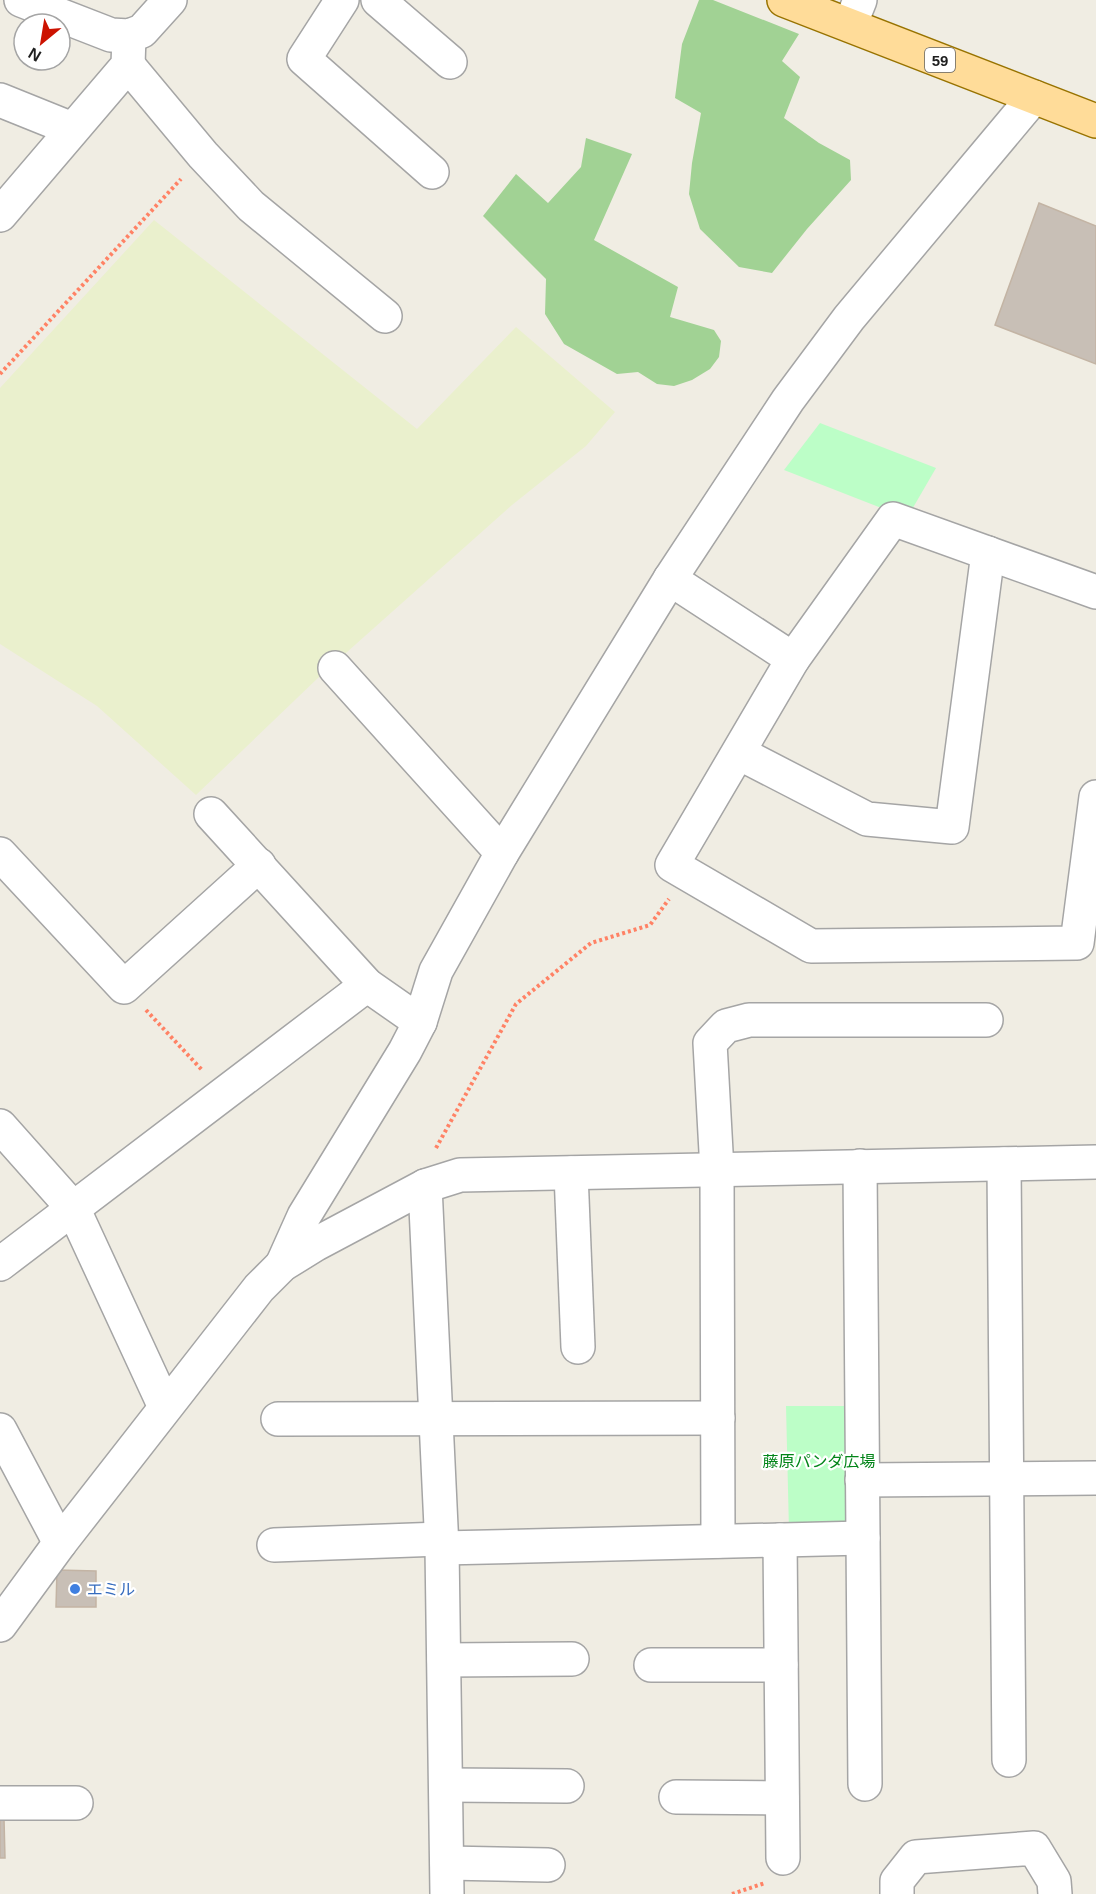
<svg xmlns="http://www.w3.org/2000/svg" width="1096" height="1894" font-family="Helvetica,'Noto Sans JP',sans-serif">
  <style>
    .farmland { fill: #eaf0cd }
    .forest { fill: #a1d294 }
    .park { fill: #bcfec7 }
    .building { fill: #c8bfb6; stroke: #c3b4a4; stroke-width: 1.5 }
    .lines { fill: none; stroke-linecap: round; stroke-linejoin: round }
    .minor-casing { stroke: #a5a5a5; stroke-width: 36 }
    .major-casing { stroke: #987300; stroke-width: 36 }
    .path { stroke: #ff8265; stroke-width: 4; stroke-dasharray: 3 3; stroke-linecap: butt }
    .minor { stroke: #fff; stroke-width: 33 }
    .major { stroke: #ffdc99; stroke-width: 33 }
    .shop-dot { fill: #3f7fe0; stroke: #fff; stroke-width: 2 }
    .labels { text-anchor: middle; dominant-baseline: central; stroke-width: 4.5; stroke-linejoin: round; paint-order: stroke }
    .shield { fill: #fff; stroke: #626262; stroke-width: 1.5 }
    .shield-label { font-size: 15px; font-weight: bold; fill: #1e1e1e }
    .park-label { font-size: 16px; fill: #038519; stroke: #fff }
    .shop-label { font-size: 16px; fill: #366cbe; stroke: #fff; text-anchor: start }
  </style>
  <rect width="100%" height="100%" fill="#f0ede3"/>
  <path class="farmland" d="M154,220L417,429L516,327L615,412L586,446L512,505L319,677L196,795L97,706L0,644V388Z"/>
  <g class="forest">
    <path d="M699,0H713L799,34L782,61L800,77L784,118L819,143L850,160L851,180L807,229L772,273L739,267L700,229L689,194L692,163L701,113L675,98L682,44Z"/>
    <path d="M586,138L632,154L594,240L678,287L670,317L714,330L721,341L719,357L710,369L692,380L674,386L657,384L638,372L617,374L564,344L545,314L546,279L483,216L516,174L548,203L581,167Z"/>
  </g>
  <g class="park">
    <path d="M820,423L936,468L907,518L784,470Z"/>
    <path d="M786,1406H851L852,1516L843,1531H789Z"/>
  </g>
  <g class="building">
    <path d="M1039,203L1096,226V364L995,325Z"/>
    <path d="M57,1570L96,1571V1607H56Z"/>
    <path d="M0,1819H4L5,1858H0Z"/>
  </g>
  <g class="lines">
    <defs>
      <g id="minor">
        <path d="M21,0L111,35L129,36L142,31L170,0"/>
        <path d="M342,0L304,59L432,172"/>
        <path d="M378,0L450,62"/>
        <path d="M850,25L860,0"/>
        <path d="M128,65L203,155L251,206L385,316"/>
        <path d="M0,100L72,129"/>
        <path d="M0,215L128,65L129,36"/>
        <path d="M670,579L793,659"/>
        <path d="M1096,592L893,519L793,659L672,865L811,946L1077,943L1096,797"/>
        <path d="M335,668L502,853"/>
        <path d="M739,753L867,819L952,827L988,553"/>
        <path d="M211,814L367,985L420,1022"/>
        <path d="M0,854L124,987L259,865"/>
        <path d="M0,1126L73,1208L165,1407"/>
        <path d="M1004,1164L1009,1760"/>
        <path d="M860,1166L865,1784"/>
        <path d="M571,1173L578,1347"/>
        <path d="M425,1186L442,1548L447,1894"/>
        <path d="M0,1264L367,985"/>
        <path d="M282,1265L304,1216L405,1051L420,1022L436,971L502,853L670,579L788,400L849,318L1034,97"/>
        <path d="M278,1419L718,1418"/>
        <path d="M0,1430L60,1543"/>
        <path d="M862,1480L1096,1478"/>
        <path d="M780,1540L783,1858"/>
        <path d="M718,1541L717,1170L710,1043L726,1026L749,1020H986"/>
        <path d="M274,1545L441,1539"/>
        <path d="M442,1548L863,1538"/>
        <path d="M0,1625L60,1543L259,1288L282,1265L316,1244L425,1186L460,1175L1096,1162"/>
        <path d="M444,1660L572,1659"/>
        <path d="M651,1665H781"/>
        <path d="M446,1785L567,1786"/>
        <path d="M676,1797L782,1798"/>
        <path d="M0,1803H76"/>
        <path d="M447,1863L548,1865"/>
        <path d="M897,1894V1881L916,1857L1034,1848L1054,1881L1055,1894"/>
      </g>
      <path id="major" d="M784,0L1096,121"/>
    </defs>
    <use href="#minor" class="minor-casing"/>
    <use href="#major" class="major-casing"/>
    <g class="path">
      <path d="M0,374L181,179"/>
      <path d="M146,1010L202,1070"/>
      <path d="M436,1148L516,1004L591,943L650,925L669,899"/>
      <path d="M732,1894L765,1883"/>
    </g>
    <use href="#minor" class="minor"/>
    <use href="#major" class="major"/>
  </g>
  <circle class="shop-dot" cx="75" cy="1589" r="6"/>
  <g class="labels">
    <rect class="shield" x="925" y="48" width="30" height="24" rx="4.5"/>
    <g class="shield-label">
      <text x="940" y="60">59</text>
    </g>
    <g class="park-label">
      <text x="819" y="1461">藤原パンダ広場</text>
    </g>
    <g class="shop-label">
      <text x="87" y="1589">エミル</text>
    </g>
  </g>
  <g transform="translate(42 42) rotate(210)"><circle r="28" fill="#ffffff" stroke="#a5a5a5" stroke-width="1.5"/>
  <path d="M0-4.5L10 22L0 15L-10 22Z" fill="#cc1200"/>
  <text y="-9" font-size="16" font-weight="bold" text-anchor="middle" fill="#1e1e1e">N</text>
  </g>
</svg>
